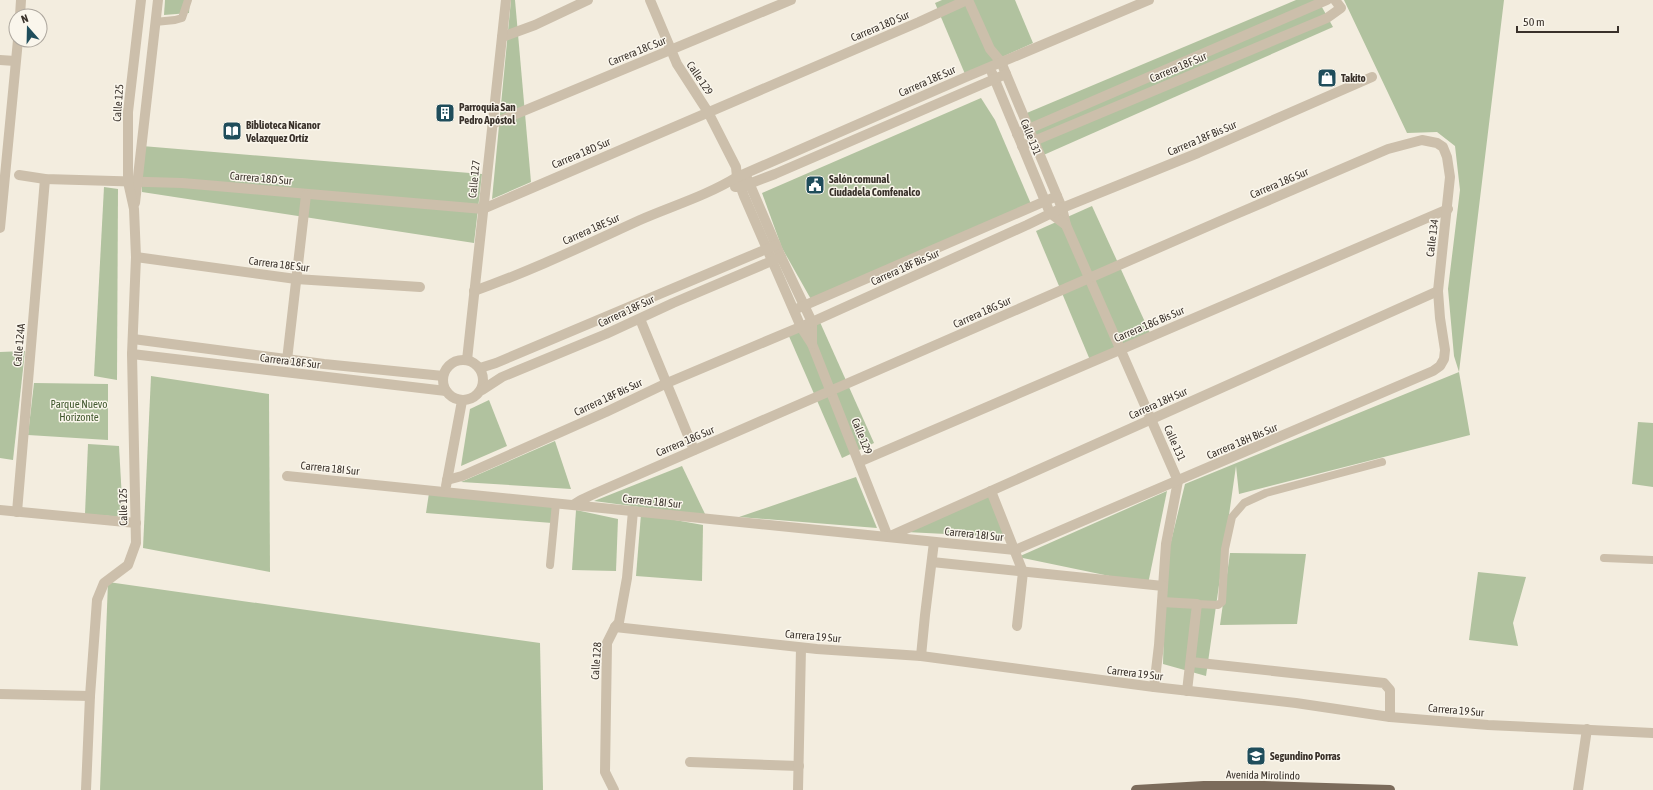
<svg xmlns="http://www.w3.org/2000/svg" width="1653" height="790" font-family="'Asap Condensed',sans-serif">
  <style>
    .green { fill: #b1c29f }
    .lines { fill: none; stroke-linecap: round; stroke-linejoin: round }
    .lane { stroke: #ccbfab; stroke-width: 8 }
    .street { stroke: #ccbfab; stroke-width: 10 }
    .primary { stroke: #7b6b5b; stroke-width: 10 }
    .labels { text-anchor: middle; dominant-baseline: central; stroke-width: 3; stroke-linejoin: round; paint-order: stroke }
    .street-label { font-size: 11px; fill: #39312a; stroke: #faf6ec }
    .poi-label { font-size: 11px; font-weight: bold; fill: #39312a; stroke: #faf6ec; text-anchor: start }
    .park-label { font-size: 11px; fill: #41582e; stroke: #faf6ec }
  </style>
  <rect width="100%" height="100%" fill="#f3eddf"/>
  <g class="green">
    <path d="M165,0H190L189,13L164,15Z"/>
    <path d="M511,0H515L531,182L492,199Z"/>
    <path d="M942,0H1015L1033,43L965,74L935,3Z"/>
    <path d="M1296,0H1318L1333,27L1039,157L1022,115Z"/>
    <path d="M1344,0H1504L1459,372L1470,435L1239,494L1236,466L1206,676L1163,664L1166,562L1185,484L1459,372L1454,356L1448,289L1460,190L1455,146L1437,132L1407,133Z"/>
    <path d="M981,98L995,120L1031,204L812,301L782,248L762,193Z"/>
    <path d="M142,146L482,174L474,243L142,192Z"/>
    <path d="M104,187L118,189L117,380L94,376Z"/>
    <path d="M1092,206L1150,333L1090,360L1036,231Z"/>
    <path d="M819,320L874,443L842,458L788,334Z"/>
    <path d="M25,351L13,460L0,458V352Z"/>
    <path d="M151,376L269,394L270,572L143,548Z"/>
    <path d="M34,383L108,384V440L28,435Z"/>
    <path d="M489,400L507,446L461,466L470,409Z"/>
    <path d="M1638,422L1653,423V487L1632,484Z"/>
    <path d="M555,441L571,489L461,482Z"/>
    <path d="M88,444L119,446L123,517L85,514Z"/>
    <path d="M682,466L706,516L594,501Z"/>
    <path d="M856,477L877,528L739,517Z"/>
    <path d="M1167,491L1148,584L1018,557Z"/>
    <path d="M429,493L554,505L552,523L426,513Z"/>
    <path d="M988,494L1006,537L906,532Z"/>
    <path d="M576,510L618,519L616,571L572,570Z"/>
    <path d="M641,514L703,525L702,581L636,576Z"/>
    <path d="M1230,553L1306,554L1297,624L1220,625Z"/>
    <path d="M1478,572L1526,577L1513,623L1518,646L1469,640Z"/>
    <path d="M108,582L540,643L543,790H100Z"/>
  </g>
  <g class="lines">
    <g class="lane">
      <path d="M155,22L175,20L182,18L188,0"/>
      <path d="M1604,558L1653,560"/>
      <path d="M550,565L556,503"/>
      <path d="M1197,604L1218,605L1222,602L1225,549L1232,517L1244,503L1266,493L1382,462"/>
    </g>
    <g class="street">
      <path d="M650,0L677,64L708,112L736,167L737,177L744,196L801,327L812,344L888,537L1438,291"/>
      <path d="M968,0L990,49L1001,62L1062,208L1066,225L1178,481L1166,544L1159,645L1154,687"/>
      <path d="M20,16L21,0"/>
      <path d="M502,37L535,25L588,0"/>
      <path d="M0,60L15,61"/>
      <path d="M992,73L1050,213L1066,225"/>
      <path d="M492,124L791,0"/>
      <path d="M1017,134L1327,0"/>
      <path d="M1022,146L1327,18L1341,8L1335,0"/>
      <path d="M19,175L45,179L182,183L483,209L919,22L967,0"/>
      <path d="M747,178L781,257L812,322V344"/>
      <path d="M735,187H741L775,174L1006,74"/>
      <path d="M135,203L158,0"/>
      <path d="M0,228L18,40"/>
      <path d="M136,257L296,279L420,287"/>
      <path d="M474,291C531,271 585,245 640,220C672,206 706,196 737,177L966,77L1149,0"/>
      <path d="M794,310L1057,196"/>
      <path d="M640,319L694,450"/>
      <path d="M133,339L324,364L443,376"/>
      <path d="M132,354L446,391"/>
      <circle cx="463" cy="380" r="20"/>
      <path d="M287,360L306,195"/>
      <path d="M467,360L506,0"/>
      <path d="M480,368L496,363L776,245"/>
      <path d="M482,390L502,377L606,334L673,303L781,257"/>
      <path d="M859,462L1448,209"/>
      <path d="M287,476L1015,550L1433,371L1440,366L1444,359L1445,350L1440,318L1438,291L1450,177L1447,157L1443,147L1437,143L1422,140L1388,149L1227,218L596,493L581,500L573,505"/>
      <path d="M447,480L462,476L606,412L667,383L812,322L1027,225L1062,208L1198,153L1372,77"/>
      <path d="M446,486L462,401"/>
      <path d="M991,491L1023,572L1017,626"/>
      <path d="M0,510L136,523"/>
      <path d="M17,512L45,179"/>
      <path d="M932,562L1163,586"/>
      <path d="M1162,602L1197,604L1187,691"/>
      <path d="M615,627L817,649L921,656L1154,687L1296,703L1390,717L1488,725L1653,733"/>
      <path d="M921,656L925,615L934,542"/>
      <path d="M1191,662L1384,683L1390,690V717"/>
      <path d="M0,694L90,696"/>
      <path d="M690,762L799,766"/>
      <path d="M86,790L90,696L97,600L104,583L128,565L136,543L132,354L136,257L134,209L128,182V112L141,0"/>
      <path d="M614,790L605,772L607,643L615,627L619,622L627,578L633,511"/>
      <path d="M798,790L801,648"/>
      <path d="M1578,790L1587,729"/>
    </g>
    <path class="primary" d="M1136,790L1204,786H1264L1390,790"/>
  </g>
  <defs>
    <symbol id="shop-square" viewBox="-11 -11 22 22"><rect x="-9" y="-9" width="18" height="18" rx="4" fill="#1f4d5b" stroke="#faf6ec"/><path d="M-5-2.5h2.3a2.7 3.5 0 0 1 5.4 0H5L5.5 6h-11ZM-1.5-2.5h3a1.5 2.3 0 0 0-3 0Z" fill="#fff"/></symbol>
    <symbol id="building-square" viewBox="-11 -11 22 22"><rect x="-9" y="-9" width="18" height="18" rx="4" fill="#1f4d5b" stroke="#faf6ec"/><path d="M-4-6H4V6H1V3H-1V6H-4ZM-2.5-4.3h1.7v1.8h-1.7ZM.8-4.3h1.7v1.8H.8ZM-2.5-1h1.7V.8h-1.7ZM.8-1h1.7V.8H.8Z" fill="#fff"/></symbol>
    <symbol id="library-square" viewBox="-11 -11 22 22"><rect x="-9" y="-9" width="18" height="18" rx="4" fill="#1f4d5b" stroke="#faf6ec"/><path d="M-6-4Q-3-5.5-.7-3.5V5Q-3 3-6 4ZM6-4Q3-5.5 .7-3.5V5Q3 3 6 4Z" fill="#fff"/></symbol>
    <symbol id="civic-square" viewBox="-11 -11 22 22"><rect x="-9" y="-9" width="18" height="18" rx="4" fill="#1f4d5b" stroke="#faf6ec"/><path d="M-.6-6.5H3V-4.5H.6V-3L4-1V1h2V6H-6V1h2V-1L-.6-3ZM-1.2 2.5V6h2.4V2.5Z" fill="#fff"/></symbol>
    <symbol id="school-square" viewBox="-11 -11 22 22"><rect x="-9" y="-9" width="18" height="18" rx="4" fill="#1f4d5b" stroke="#faf6ec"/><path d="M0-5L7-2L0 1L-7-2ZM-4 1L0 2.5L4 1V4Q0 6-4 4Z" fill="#fff"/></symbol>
  </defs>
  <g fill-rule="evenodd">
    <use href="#shop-square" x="1316" y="67" width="22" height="22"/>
    <use href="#building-square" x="434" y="102" width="22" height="22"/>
    <use href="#library-square" x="221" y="120" width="22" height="22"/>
    <use href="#civic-square" x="804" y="174" width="22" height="22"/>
    <use href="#school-square" x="1245" y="745" width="22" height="22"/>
  </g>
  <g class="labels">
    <g class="street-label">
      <text transform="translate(880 26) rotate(-23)">Carrera 18D Sur</text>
      <text transform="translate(637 51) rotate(-22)">Carrera 18C Sur</text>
      <text transform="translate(1178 67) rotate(-23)">Carrera 18F Sur</text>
      <text transform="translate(700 78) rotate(56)">Calle 129</text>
      <text transform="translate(927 81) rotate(-24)">Carrera 18E Sur</text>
      <text transform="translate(118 103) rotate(-86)">Calle 125</text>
      <text transform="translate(1031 137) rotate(68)">Calle 131</text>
      <text transform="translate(1202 138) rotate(-23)">Carrera 18F Bis Sur</text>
      <text transform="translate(581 153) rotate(-23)">Carrera 18D Sur</text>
      <text transform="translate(261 178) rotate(5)">Carrera 18D Sur</text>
      <text transform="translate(474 179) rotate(-84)">Calle 127</text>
      <text transform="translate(1279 183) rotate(-23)">Carrera 18G Sur</text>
      <text transform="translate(591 229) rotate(-24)">Carrera 18E Sur</text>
      <text transform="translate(1432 238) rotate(-83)">Calle 134</text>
      <text transform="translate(279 264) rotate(7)">Carrera 18E Sur</text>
      <text transform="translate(905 267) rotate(-24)">Carrera 18F Bis Sur</text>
      <text transform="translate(626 311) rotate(-25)">Carrera 18F Sur</text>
      <text transform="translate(982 312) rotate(-24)">Carrera 18G Sur</text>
      <text transform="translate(1149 324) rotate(-23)">Carrera 18G Bis Sur</text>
      <text transform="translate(19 345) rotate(-85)">Calle 124A</text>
      <text transform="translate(290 361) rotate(7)">Carrera 18F Sur</text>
      <text transform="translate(608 397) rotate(-25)">Carrera 18F Bis Sur</text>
      <text transform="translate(1158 403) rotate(-24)">Carrera 18H Sur</text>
      <text transform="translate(862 436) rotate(68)">Calle 129</text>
      <text transform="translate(685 441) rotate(-23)">Carrera 18G Sur</text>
      <text transform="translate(1242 441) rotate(-23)">Carrera 18H Bis Sur</text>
      <text transform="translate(1175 443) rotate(66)">Calle 131</text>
      <text transform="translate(330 468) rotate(6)">Carrera 18I Sur</text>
      <text transform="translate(652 501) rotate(6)">Carrera 18I Sur</text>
      <text transform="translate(123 507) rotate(-91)">Calle 125</text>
      <text transform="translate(974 534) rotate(6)">Carrera 18I Sur</text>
      <text transform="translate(813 636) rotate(5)">Carrera 19 Sur</text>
      <text transform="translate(596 661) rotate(-86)">Calle 128</text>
      <text transform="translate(1135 673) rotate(7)">Carrera 19 Sur</text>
      <text transform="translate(1456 710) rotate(5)">Carrera 19 Sur</text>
      <text transform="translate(1263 775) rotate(1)">Avenida Mirolindo</text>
    </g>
    <g class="poi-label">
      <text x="1341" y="78">Takito</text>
      <text x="459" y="107">Parroquia San<tspan x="459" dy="13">Pedro Apóstol</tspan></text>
      <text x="246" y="125">Biblioteca Nicanor<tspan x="246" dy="13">Velazquez Ortíz</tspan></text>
      <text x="829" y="179">Salón comunal<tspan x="829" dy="13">Ciudadela Comfenalco</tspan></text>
      <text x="1270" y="756">Segundino Porras</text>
    </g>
    <g class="park-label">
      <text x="79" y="404">Parque Nuevo<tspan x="79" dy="13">Horizonte</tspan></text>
    </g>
  </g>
  <g transform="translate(28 28) rotate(340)"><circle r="19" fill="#faf6ec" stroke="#ada79e"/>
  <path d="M0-3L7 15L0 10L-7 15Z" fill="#1f4d5b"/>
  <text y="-6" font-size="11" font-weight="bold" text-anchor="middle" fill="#39312a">N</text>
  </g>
  <path d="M1517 26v6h101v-6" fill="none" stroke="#39312a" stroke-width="2"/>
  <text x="1523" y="26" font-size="12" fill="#39312a" stroke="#faf6ec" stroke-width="3" paint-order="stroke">50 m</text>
</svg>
